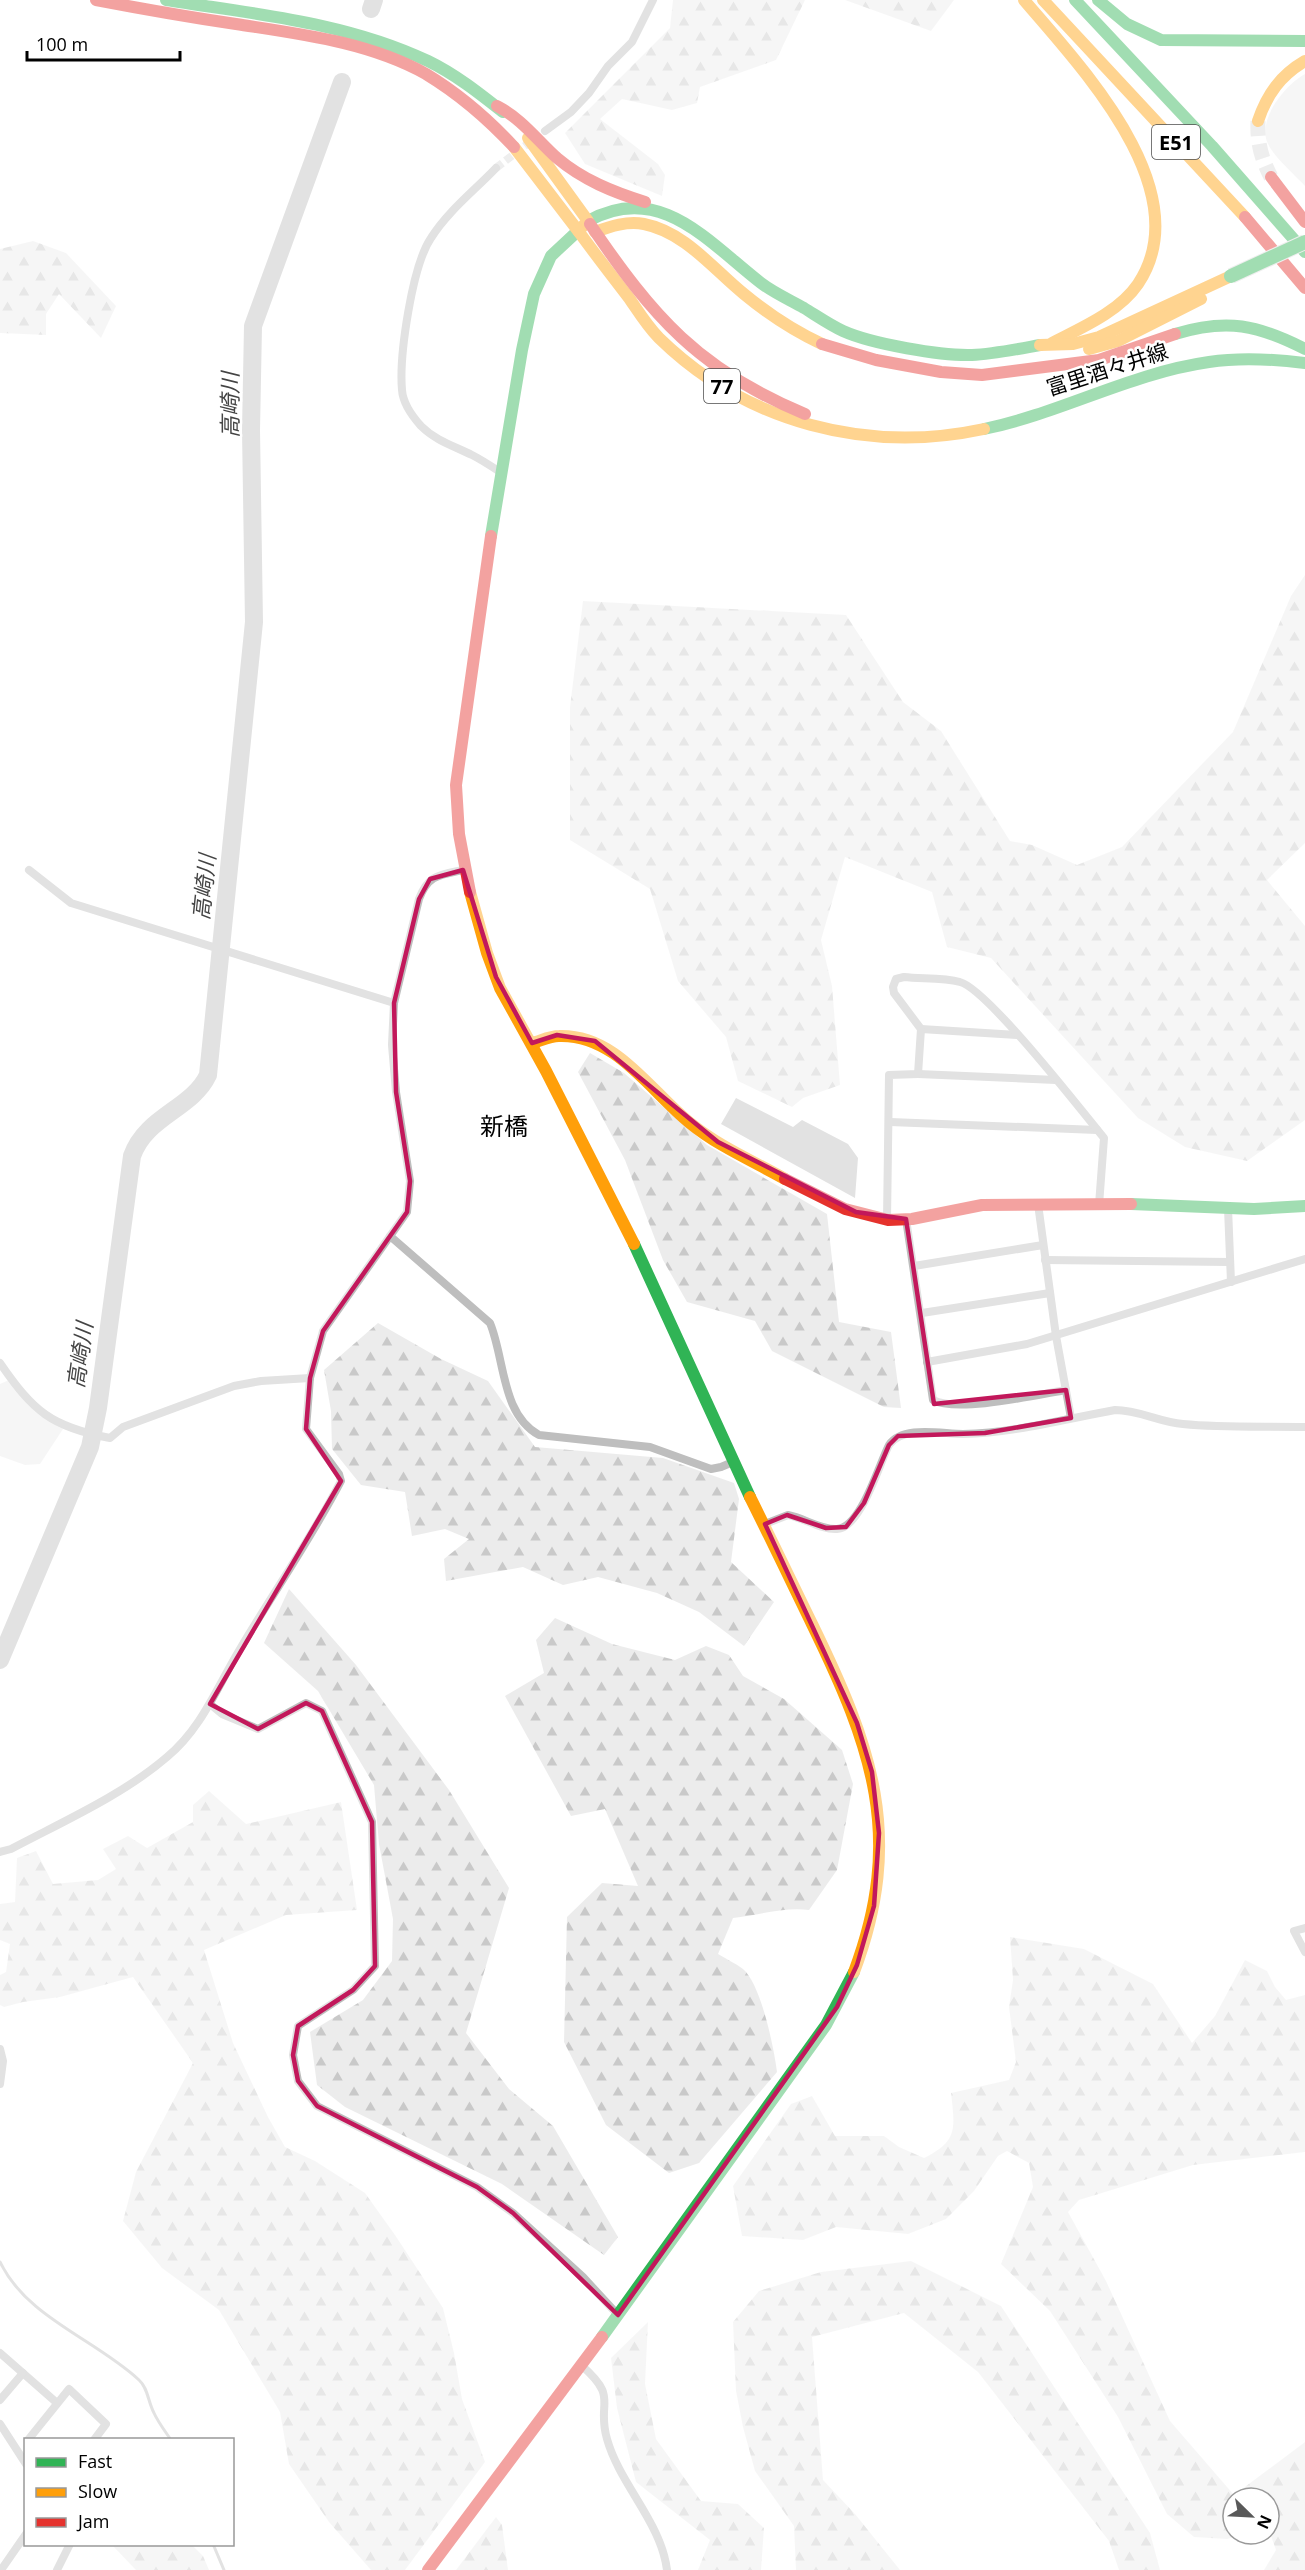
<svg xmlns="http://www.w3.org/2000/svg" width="1305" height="2570" font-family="'Open Sans','Noto Sans JP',sans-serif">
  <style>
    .green { fill: #ececec }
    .forest { fill: url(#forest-firs) }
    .water { fill: #bfbfbf }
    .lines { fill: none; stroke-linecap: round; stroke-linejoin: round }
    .stream { stroke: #bfbfbf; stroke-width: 3 }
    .river { stroke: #bfbfbf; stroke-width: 18 }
    .street-tunnel { stroke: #d9d9d9; stroke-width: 8; stroke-dasharray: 8 4; stroke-linecap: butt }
    .highway-tunnel { stroke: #d9d9d9; stroke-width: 15; stroke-dasharray: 15 8; stroke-linecap: butt }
    .street { stroke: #bebebe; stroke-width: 8 }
    .fast { stroke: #30b455; stroke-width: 12 }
    .slow { stroke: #ff9f0a; stroke-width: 12 }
    .jam { stroke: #e5322d; stroke-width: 12 }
    .fast-bridge-casing { stroke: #dbdbdb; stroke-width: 16; stroke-linecap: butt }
    .fast-bridge { stroke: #30b455; stroke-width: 14 }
    .marked { fill: none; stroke: #c2185b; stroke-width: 4.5; stroke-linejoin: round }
    .labels { text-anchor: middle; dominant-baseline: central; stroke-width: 5; stroke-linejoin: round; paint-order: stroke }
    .shield { fill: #fff; stroke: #4c4c4c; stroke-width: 1.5 }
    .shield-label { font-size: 20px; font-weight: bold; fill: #000 }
    .street-label { font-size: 21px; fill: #000; stroke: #fff }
    .water-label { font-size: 22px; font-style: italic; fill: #444; stroke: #fff }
    .quarter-label { font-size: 24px; fill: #000; stroke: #fff }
  </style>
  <defs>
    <pattern id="forest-firs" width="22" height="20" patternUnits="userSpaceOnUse" patternTransform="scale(1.5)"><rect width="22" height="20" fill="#ececec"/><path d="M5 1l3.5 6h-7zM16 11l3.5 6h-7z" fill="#c9c9c9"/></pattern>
  </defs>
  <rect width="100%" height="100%" fill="#fff"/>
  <g class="green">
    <path d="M1305,74V186C1295,175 1274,157 1268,144C1256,120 1286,84 1305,74Z"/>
    <path d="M9,1380L63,1429L40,1464L25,1465L0,1456V1384Z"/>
  </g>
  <g class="forest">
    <path d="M673,0H805L776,60L700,87L697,103L672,110L622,99L600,119L658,164L665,175L662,196L585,164L565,133L670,28Z"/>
    <path d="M845,0H954L931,31Z"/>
    <path d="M33,241L66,253L116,306L101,338L59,294L46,314V335L0,333V249Z"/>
    <path d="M1305,575V843L1267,880L1305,926V1120L1247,1161L1185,1147L1138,1118L991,958L947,947L932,892L845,857L821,940L832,986L840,1085L803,1098L792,1107L738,1081L726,1037L678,981L650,889L570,840V707L583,601L846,615L903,702L941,731L1010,841L1032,845L1077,865L1122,847L1233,732L1291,596Z"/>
    <path d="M590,1053L624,1073L707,1145L827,1214L839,1322L891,1332L901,1408L884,1407L772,1351L755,1321L687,1302L663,1260L625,1160L578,1072Z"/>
    <path d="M378,1323L441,1359L488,1381L535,1447L663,1458L734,1483L739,1499L731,1562L774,1602L744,1646L699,1612L657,1593L598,1577L563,1585L523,1567L446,1581L444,1559L469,1539L445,1529L412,1536L405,1492L361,1485L332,1449L331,1411L324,1370Z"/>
    <path d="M289,1589L356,1665L449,1790L509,1888L466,2033L509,2089L553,2126L618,2237L604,2255L502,2184L345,2107L317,2085L310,2032L363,2000L392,1961L393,1919L379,1844L374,1785L318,1691L264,1643Z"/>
    <path d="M555,1618L612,1644L675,1660L706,1646L729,1655L743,1676L784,1699L842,1750L853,1784L837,1870L809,1910C784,1907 758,1915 733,1918L718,1954C726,1959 735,1963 743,1969C761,1984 774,2048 777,2072L699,2163L669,2173L606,2125L564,2042L567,1917L602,1883L638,1886L605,1809L571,1816L505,1696L544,1673L536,1640Z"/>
    <path d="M209,1791L246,1824L341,1802L357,1910L286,1915L204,1950L233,2043L268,2117L285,2147L315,2161L365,2193L395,2235L443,2308L454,2353L462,2399L485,2462L405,2570H371L329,2522L289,2464L280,2412L219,2310L162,2268L123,2221L136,2172L193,2063L133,1977L60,1997L23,2002L4,2007L0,2005V1975L6,1972L10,1944L0,1940V1904L15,1902L17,1858L36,1851L53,1884L98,1880L116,1869L103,1849L128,1836L147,1848L193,1822V1805Z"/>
    <path d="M1010,1937L1084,1949L1153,1984L1192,2043L1215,2016L1245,1960L1267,1971L1275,1987L1286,2000L1305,1995V2152L1193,2165L1079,2200L1068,2212L1106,2281L1170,2421L1234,2495L1305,2442V2570H1264L1276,2550L1271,2536L1260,2534H1269V2498H1233V2534H1247L1227,2539L1194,2537L1167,2514L1118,2417L1050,2311L1001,2264L1033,2187L1029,2163L1007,2151L998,2156L974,2191L946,2219L908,2234L836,2227L803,2240L742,2236L733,2186L791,2104L812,2096L835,2136H884L899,2147L924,2158C958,2141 955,2129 951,2093L1009,2080L1016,2062L1009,2007L1013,1980Z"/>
    <path d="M911,2261L1001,2306L1150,2533L1160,2570H1119L1109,2541L978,2372L904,2313L812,2337L823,2480L855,2514L900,2570H796L794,2526L755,2471L743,2427L736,2391L733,2322L759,2291L821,2272Z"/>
    <path d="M648,2322L645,2384L656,2439L701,2501L738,2504L764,2528L761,2570H698L710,2540L636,2482L617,2408L611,2358Z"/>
    <path d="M496,2517L502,2525L508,2570H456Z"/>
    <path d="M112,2545H192L203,2556L209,2570H136Z"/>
  </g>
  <path class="water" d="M736,1098L793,1127L802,1120L848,1144L858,1158L855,1198L721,1124Z"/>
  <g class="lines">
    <g class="stream">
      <path d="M0,2262C27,2318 95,2339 139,2380C148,2388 148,2402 154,2413C158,2422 165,2431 171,2440"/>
      <path d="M213,2544L224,2570"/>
    </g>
    <g class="river">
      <path d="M371,9L374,0"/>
      <path d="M0,1660L90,1447L98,1408L132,1156C146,1116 192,1109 208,1075L254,622L251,430L253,326L342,82"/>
    </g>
    <path class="street-tunnel" d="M496,168L535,138"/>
    <path class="highway-tunnel" d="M1258,121C1257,142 1261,158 1271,177"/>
    <g class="street">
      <path d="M545,131L571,112L589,93L608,66L632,42L653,0"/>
      <path d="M496,168C474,191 448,211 431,238C412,266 399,356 402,390C403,404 412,416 421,426C436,441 454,446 472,455C482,460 491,466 500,472"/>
      <path d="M29,870L71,903L394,1003"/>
      <path d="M921,1029L1017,1035"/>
      <path d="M918,1074L1056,1080"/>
      <path d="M890,1122L1097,1130"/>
      <path d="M1038,1204L1056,1336L1071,1418"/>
      <path d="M1228,1208L1231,1282"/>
      <path d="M906,1219L933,1400C957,1413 1036,1395 1066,1390"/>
      <path d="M887,1220L889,1075L918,1074L921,1029L894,993L893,987L896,979L904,977C921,979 943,977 960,982C987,989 1081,1110 1104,1138L1099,1205"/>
      <path d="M390,1236L490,1323C505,1359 501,1414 539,1435L650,1447L711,1469L721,1467L733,1462"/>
      <path d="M1045,1260L1230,1262"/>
      <path d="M914,1266L1043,1245"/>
      <path d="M922,1313L1050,1293"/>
      <path d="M927,1362L1027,1344L1305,1259"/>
      <path d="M0,1363C33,1411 51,1427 110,1438L123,1427L234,1386L261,1381L310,1378"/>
      <path d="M765,1524L788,1515C804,1518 821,1530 837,1529C861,1528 879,1464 889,1445C903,1425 941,1434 963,1434C1014,1433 1065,1419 1115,1410C1139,1410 1159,1422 1183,1424C1223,1428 1265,1426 1305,1427"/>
      <path d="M210,1704L222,1714L258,1729L306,1703L322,1711L372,1822L375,1966L353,1990L298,2026L293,2055L298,2081L317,2106L477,2187L513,2213L583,2277L618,2315"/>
      <path d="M0,1852L11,1849C62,1822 123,1795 167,1757C202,1728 217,1687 240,1649C273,1593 311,1539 341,1481L339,1474L306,1429L310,1378L323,1331L407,1212L410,1181L396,1092L392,1045L394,1003L419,899C428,875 439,875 463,870"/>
      <path d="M1305,1928L1294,1931L1305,1952"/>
      <path d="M0,2049L3,2061L0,2084"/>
      <path d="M0,2353L57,2403"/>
      <path d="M581,2365C620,2399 596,2401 607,2439C620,2485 661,2522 667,2570"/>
      <path d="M0,2400L23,2373"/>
      <path d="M0,2424L26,2464"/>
      <path d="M28,2440L69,2389L106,2424L94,2440"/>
      <path d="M1,2570L26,2534"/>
      <path d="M57,2570L70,2544"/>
    </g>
    <g class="fast">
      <path d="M166,0C254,14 346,22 428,61C455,74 479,93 503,112"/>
      <path d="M1075,0L1212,146L1305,252"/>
      <path d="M1098,0L1127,24L1161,40L1305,41"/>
      <path d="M588,221C660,181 708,242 761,283C774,293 790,300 804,308C817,316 830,325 843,331C872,344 941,356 972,355C994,354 1018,349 1040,345"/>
      <path d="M1175,334C1227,318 1258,325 1305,349"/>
      <path d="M984,429C1061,413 1131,373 1209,362C1241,357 1273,359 1305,363"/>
      <path d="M491,536L522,350L534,294L551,256L581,228"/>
      <path d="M1131,1204L1254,1209L1305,1206"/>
      <path d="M634,1244L750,1497"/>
      <path d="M602,2337L826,2025L854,1972"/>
    </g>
    <g class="slow">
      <path d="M1024,0C1081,67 1200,191 1138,284C1119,312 1081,328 1052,343"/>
      <path d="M1043,0L1245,217"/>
      <path d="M1258,121C1267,94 1281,75 1305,61"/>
      <path d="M528,138L588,221L581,228"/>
      <path d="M514,147L579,232"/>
      <path d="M579,232C595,254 612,276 629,298C638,311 647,326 659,338C746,423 867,454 984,429"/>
      <path d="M595,232C611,226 627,221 644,224C685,232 714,270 744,294C767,313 794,331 822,344"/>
      <path d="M1040,345L1073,344L1099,337L1231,276"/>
      <path d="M1089,349L1118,341L1201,299"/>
      <path d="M470,892L487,953L500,988L546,1071L634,1244"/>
      <path d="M532,1043C540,1041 550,1036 559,1036C616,1034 650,1091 690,1123C718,1146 753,1161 785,1179"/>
      <path d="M750,1497C771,1539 791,1581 812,1624C872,1747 905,1837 854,1972"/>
    </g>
    <g class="jam">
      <path d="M96,0C143,9 189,17 236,24C300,34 369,42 426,74C459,94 488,119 514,147"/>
      <path d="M497,106C522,119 537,140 557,158C583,180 613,192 645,202"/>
      <path d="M1271,177L1305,222"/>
      <path d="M1245,217L1305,288"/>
      <path d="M590,224C653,317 699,370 805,414"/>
      <path d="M822,344L876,360L941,372L982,375L1099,360L1175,334"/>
      <path d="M470,892L459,834L456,785L491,536"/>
      <path d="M785,1179L845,1209L888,1220L912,1219L982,1205L1131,1204"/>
      <path d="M428,2570L602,2337"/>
    </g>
    <defs>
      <path id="fast-bridge" d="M1231,276L1305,242"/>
    </defs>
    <use href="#fast-bridge" class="fast-bridge-casing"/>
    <use href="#fast-bridge" class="fast-bridge"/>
  </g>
  <path d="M0 0H1305V2570H0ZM463,870L496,977L532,1043L557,1035L595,1041L718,1142L856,1212L906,1219L934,1404L1066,1390L1071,1418L985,1433L898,1436L889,1445L864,1503L846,1527L826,1528L787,1515L765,1524L857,1723L872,1772L879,1833L874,1906L857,1965L837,2007L618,2315L513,2213L477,2187L317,2106L298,2081L293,2055L298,2026L353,1990L375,1966L372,1822L322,1711L306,1703L258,1729L210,1704L341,1481L306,1429L310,1378L323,1331L407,1212L410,1181L396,1092L394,1003L419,899L430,879Z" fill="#fff" fill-opacity=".55" fill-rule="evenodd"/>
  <path class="marked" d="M463,870L496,977L532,1043L557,1035L595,1041L718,1142L856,1212L906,1219L934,1404L1066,1390L1071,1418L985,1433L898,1436L889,1445L864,1503L846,1527L826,1528L787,1515L765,1524L857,1723L872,1772L879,1833L874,1906L857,1965L837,2007L618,2315L513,2213L477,2187L317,2106L298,2081L293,2055L298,2026L353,1990L375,1966L372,1822L322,1711L306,1703L258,1729L210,1704L341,1481L306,1429L310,1378L323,1331L407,1212L410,1181L396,1092L394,1003L419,899L430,879Z"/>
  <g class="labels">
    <g class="shield">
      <rect x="1152" y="125" width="48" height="34" rx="4.5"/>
      <rect x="704" y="369" width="36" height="34" rx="4.5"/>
    </g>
    <g class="shield-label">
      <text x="1176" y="142">E51</text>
      <text x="722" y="386">77</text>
    </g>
    <g class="street-label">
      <text transform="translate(1107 369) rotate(-18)">富里酒々井線</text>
    </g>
    <g class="water-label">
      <text transform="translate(229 405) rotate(-90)">高崎川</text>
      <text transform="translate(203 887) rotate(-84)">高崎川</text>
      <text transform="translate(79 1355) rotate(-82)">高崎川</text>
    </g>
    <g class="quarter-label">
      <text x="504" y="1125">新橋</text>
    </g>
  </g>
  <rect x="24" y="2438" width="210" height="108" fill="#ffffff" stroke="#999999" stroke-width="1.5"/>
  <rect x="36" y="2458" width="30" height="9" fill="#30b455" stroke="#999999" stroke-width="1.5"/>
  <text x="78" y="2468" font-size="18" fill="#000000">Fast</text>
  <rect x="36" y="2488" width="30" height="9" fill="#ff9f0a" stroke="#999999" stroke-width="1.5"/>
  <text x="78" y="2498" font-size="18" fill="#000000">Slow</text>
  <rect x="36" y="2518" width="30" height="9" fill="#e5322d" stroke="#999999" stroke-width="1.5"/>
  <text x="78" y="2528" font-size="18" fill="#000000">Jam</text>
  <g transform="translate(1251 2516) rotate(114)"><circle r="28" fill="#ffffff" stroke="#999999" stroke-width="1.5"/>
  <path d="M0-4.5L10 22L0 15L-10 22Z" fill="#595959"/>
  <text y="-9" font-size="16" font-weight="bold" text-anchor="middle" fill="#000000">N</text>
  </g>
  <path d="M27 51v9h153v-9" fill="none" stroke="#000000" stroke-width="3"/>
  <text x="36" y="51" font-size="18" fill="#000000" stroke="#ffffff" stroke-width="4.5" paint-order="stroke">100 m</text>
</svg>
